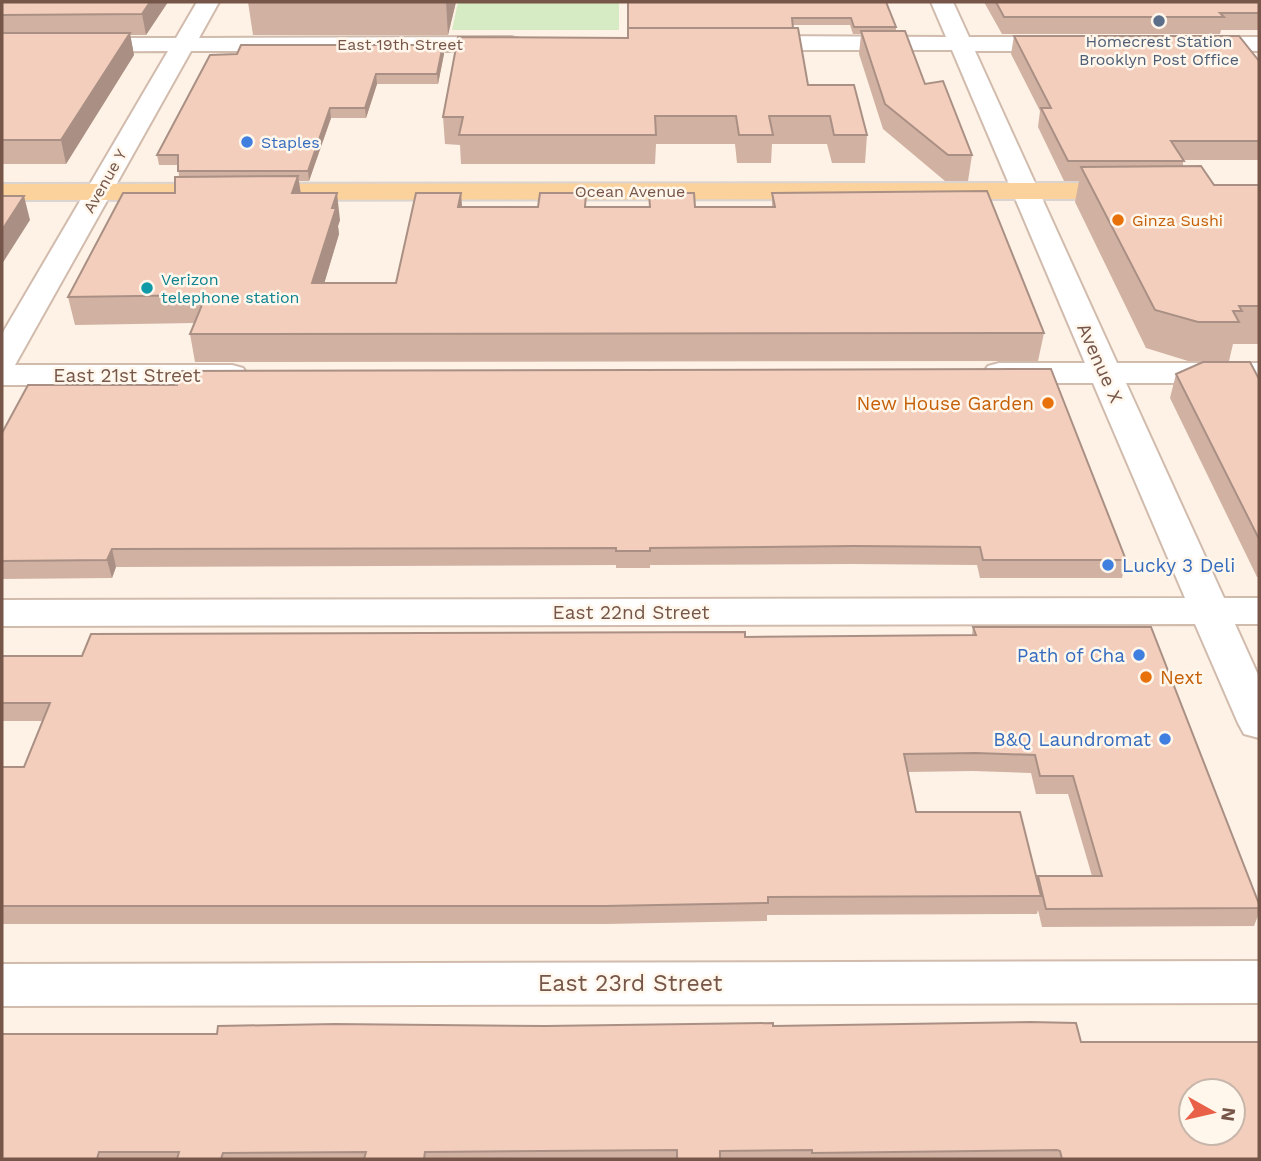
<svg xmlns="http://www.w3.org/2000/svg" width="1261" height="1161" font-family="'Work Sans',sans-serif">
  <style>
    .green { fill: #d6ebc3 }
    .lines { fill: none; stroke-linecap: round; stroke-linejoin: round }
    .minor-casing { stroke: #d1bbad; stroke-width: 4 }
    .major-casing { stroke: #dbd3d0; stroke-width: 4 }
    .minor { fill: #fff; fill-rule: evenodd }
    .major { fill: #fcd29c; fill-rule: evenodd }
    .wall { fill: #d1b1a2; fill-rule: evenodd }
    .shaded-wall { fill: #aa9084 }
    .building { fill: #f3cebc; stroke: #aa9084; stroke-width: 2; fill-rule: evenodd }
    .service-dot { fill: #5c6f8a; stroke: #fff6ec; stroke-width: 2.5 }
    .shop-dot { fill: #3f7fe0; stroke: #fff6ec; stroke-width: 2.5 }
    .food-dot { fill: #e8710a; stroke: #fff6ec; stroke-width: 2.5 }
    .culture-dot { fill: #0f9aa8; stroke: #fff6ec; stroke-width: 2.5 }
    .labels { text-anchor: middle; dominant-baseline: central; stroke-width: 5; stroke-linejoin: round; paint-order: stroke }
    .far-service-label { font-size: 16px; fill: #4e5e75; stroke: #fff6ec }
    .far-street-label { font-size: 16px; fill: #765649; stroke: #fff6ec }
    .far-shop-label { font-size: 16px; fill: #366cbe; stroke: #fff6ec; text-anchor: start }
    .far-food-label { font-size: 16px; fill: #c56008; stroke: #fff6ec; text-anchor: start }
    .far-culture-label { font-size: 16px; fill: #0d838f; stroke: #fff6ec; text-anchor: start }
    .street-label { font-size: 19px; fill: #765649; stroke: #fff6ec }
    .food-label { font-size: 19px; fill: #c56008; stroke: #fff6ec; text-anchor: end }
    .shop-label { font-size: 19px; fill: #366cbe; stroke: #fff6ec; text-anchor: end }
    .near-street-label { font-size: 23px; fill: #765649; stroke: #fff6ec }
  </style>
  <rect width="100%" height="100%" fill="#fdf2e5"/>
  <path class="green" d="M458,2H619V30H452Z"/>
  <g class="lines">
    <defs>
      <g id="minor">
        <path d="M197,2H219L199,38L511,37L519,39L522,44L519,49L511,51H191L15,365H232L243,368L248,375L243,382L232,385H2V334L168,51L2,52V38H176Z"/>
        <path d="M931,2H953L969,37H1064L1072,39L1075,44L1072,49L1064,51H975L1117,363H1259V383H1126L1224,598H1259V624H1235L1259,677V738L1244,734L1238,723L1195,624L2,626V600L1185,598L1093,383H999L988,380L983,373L988,366L999,363H1085L952,50H749L741,48L738,43L741,38L749,36L946,37Z"/>
        <path d="M1194,37H1259V51L1186,49L1183,44L1186,39Z"/>
        <path d="M1259,961V1003L2,1006V964Z"/>
      </g>
      <path id="major" d="M1128,183L1138,185L1141,191L1138,197L1128,199L2,200V184Z"/>
    </defs>
    <use href="#minor" class="minor-casing"/>
    <use href="#major" class="major-casing"/>
    <use href="#minor" class="minor"/>
    <use href="#major" class="major"/>
  </g>
  <g class="wall">
    <path d="M2,2H168L146,35H130L134,55L66,164H2Z"/>
    <path d="M248,2H456L448,35H253Z"/>
    <path d="M886,2L896,27V31L925,84L972,155L968,181H945L883,129L859,54L861,34H853L850,25H793L808,85L867,135L865,163H832L827,144H772L771,163H737L735,144H656L655,164H461L460,145L445,144L443,117L628,38Z"/>
    <path d="M984,2H1259V30H1221L1220,34H1002Z"/>
    <path d="M1014,36L1259,61V160H1183V167L1214,185H1259V344H1233L1229,361H1188L1146,348L1075,202L1079,181H1064L1038,127L1040,111L1011,54Z"/>
    <path d="M443,45L444,54L438,84H377L366,118H331L309,181H299L301,193L340,220L338,226L339,234L324,283H396L462,207H772V193L1044,333L1038,361L195,362L190,334L194,323L75,325L68,297L175,193L179,177L178,165H159L157,155Z"/>
    <path d="M1176,374L1259,379V577H1257L1170,398Z"/>
    <path d="M2,433L1126,560L1122,578H980L977,565L852,564L650,565V568H616V565L116,567L112,578L2,579Z"/>
    <path d="M973,627L1259,904V913L1254,926L1042,927L1038,910L1037,914L767,915V921L605,924H2V767H24L43,721H2V656H82L745,637L972,635ZM973,771L1031,773L1036,794H1068L1092,876H1038L1037,880L916,812L907,772Z"/>
    <path d="M545,1026H773L1081,1042L1259,1159H2L217,1034Z"/>
  </g>
  <g class="shaded-wall">
    <path d="M150,2H168L146,35L142,14Z"/>
    <path d="M446,2H456L448,35Z"/>
    <path d="M130,33L134,55L66,164L61,140Z"/>
    <path d="M443,45L444,54L438,84L437,74Z"/>
    <path d="M376,74L377,84L366,118L365,108Z"/>
    <path d="M330,108L331,118L309,181L308,171Z"/>
    <path d="M298,176L302,202L292,193Z"/>
    <path d="M337,193L340,220L338,226L339,234L316,311L312,283Z"/>
    <path d="M461,193L463,219L458,207Z"/>
    <path d="M24,196L30,220L2,264V230Z"/>
    <path d="M112,549L116,567L112,578L107,560Z"/>
  </g>
  <g class="building">
    <path d="M2,2H150L142,14L2,15Z"/>
    <path d="M628,2H886L896,27H854L851,18H792L793,28H628Z"/>
    <path d="M996,2H1259V13H1220L1224,17H1004Z"/>
    <path d="M628,28H798L808,85H854L867,135H834L830,116H769L773,135H739L736,116H655L656,135H459L463,117H443L458,37L628,38Z"/>
    <path d="M861,31H905L925,84L943,81L972,155H948L885,104Z"/>
    <path d="M2,33H130L61,140H2Z"/>
    <path d="M1014,36H1239L1259,61V141H1171L1184,161H1068L1041,108H1051Z"/>
    <path d="M241,45H443L437,74H376L365,108H330L308,171H178V155H157L210,55L237,54Z"/>
    <path d="M1201,166L1214,185H1259V306H1239L1242,311H1233L1239,322H1198L1155,310L1081,167Z"/>
    <path d="M298,176L292,193H337L332,208H336L312,283H396L416,193H461L458,207H538L540,193H586L585,207H650L649,193H694L695,207H775L772,193L987,191L1044,333L190,334L206,295L68,297L123,193H175V177Z"/>
    <path d="M2,196H24L2,230Z"/>
    <path d="M1203,362H1250L1259,379V539L1176,374Z"/>
    <path d="M1051,369L1126,560H983L980,547L854,546L650,548V551H616V548L112,549L107,560L2,561V433L28,385H177L182,371Z"/>
    <path d="M973,627H1151L1259,904V908L1046,909L1038,876H1102L1073,776H1040L1035,755L976,753L904,754L916,812H1020L1041,896L768,897V903L605,906H2V767H24L50,703H2V656H82L91,634L745,632V637L976,635Z"/>
    <path d="M1030,1022L1076,1023L1081,1042H1259V1159H1062L1060,1151L1057,1150L812,1153V1150L720,1151V1159H677V1150L425,1152L424,1159H364L366,1152L223,1153L221,1159H177L179,1152H99L97,1159H2V1034H217L218,1026L335,1024L545,1026L773,1023V1026ZM1191,1091H1233V1133H1191Z"/>
  </g>
  <circle class="service-dot" cx="1159" cy="21" r="7"/>
  <g class="shop-dot">
    <circle cx="247" cy="142" r="7"/>
    <circle cx="1108" cy="565" r="7"/>
    <circle cx="1139" cy="655" r="7"/>
    <circle cx="1165" cy="739" r="7"/>
  </g>
  <g class="food-dot">
    <circle cx="1118" cy="220" r="7"/>
    <circle cx="1048" cy="403" r="7"/>
    <circle cx="1146" cy="677" r="7"/>
  </g>
  <circle class="culture-dot" cx="147" cy="288" r="7"/>
  <g class="labels">
    <g class="far-service-label">
      <text x="1159" y="41">Homecrest Station<tspan x="1159" dy="18">Brooklyn Post Office</tspan></text>
    </g>
    <g class="far-street-label">
      <text x="400" y="44">East 19th Street</text>
      <text transform="translate(105 181) rotate(-60)">Avenue Y</text>
      <text x="630" y="191">Ocean Avenue</text>
    </g>
    <g class="far-shop-label">
      <text x="261" y="142">Staples</text>
    </g>
    <g class="far-food-label">
      <text x="1132" y="220">Ginza Sushi</text>
    </g>
    <g class="far-culture-label">
      <text x="161" y="279">Verizon<tspan x="161" dy="18">telephone station</tspan></text>
    </g>
    <g class="street-label">
      <text transform="translate(1100 363) rotate(66)">Avenue X</text>
      <text x="127" y="375">East 21st Street</text>
      <text x="631" y="612">East 22nd Street</text>
    </g>
    <g class="food-label">
      <text x="1034" y="403">New House Garden</text>
      <text x="1160" y="677" text-anchor="start">Next</text>
    </g>
    <g class="shop-label">
      <text x="1122" y="565" text-anchor="start">Lucky 3 Deli</text>
      <text x="1125" y="655">Path of Cha</text>
      <text x="1151" y="739">B&amp;Q Laundromat</text>
    </g>
    <g class="near-street-label">
      <text x="630" y="983">East 23rd Street</text>
    </g>
  </g>
  <rect width="1261" height="1161" fill="none" stroke="#765649" stroke-width="7"/>
  <g transform="translate(1212 1112) rotate(98)"><circle r="33" fill="#fff6ec" stroke="#c8b6ab" stroke-width="2"/>
  <path d="M0-5L12 26L0 18L-12 26Z" fill="#e96048"/>
  <text y="-10" font-size="19" font-weight="bold" text-anchor="middle" fill="#765649">N</text>
  </g>
</svg>
